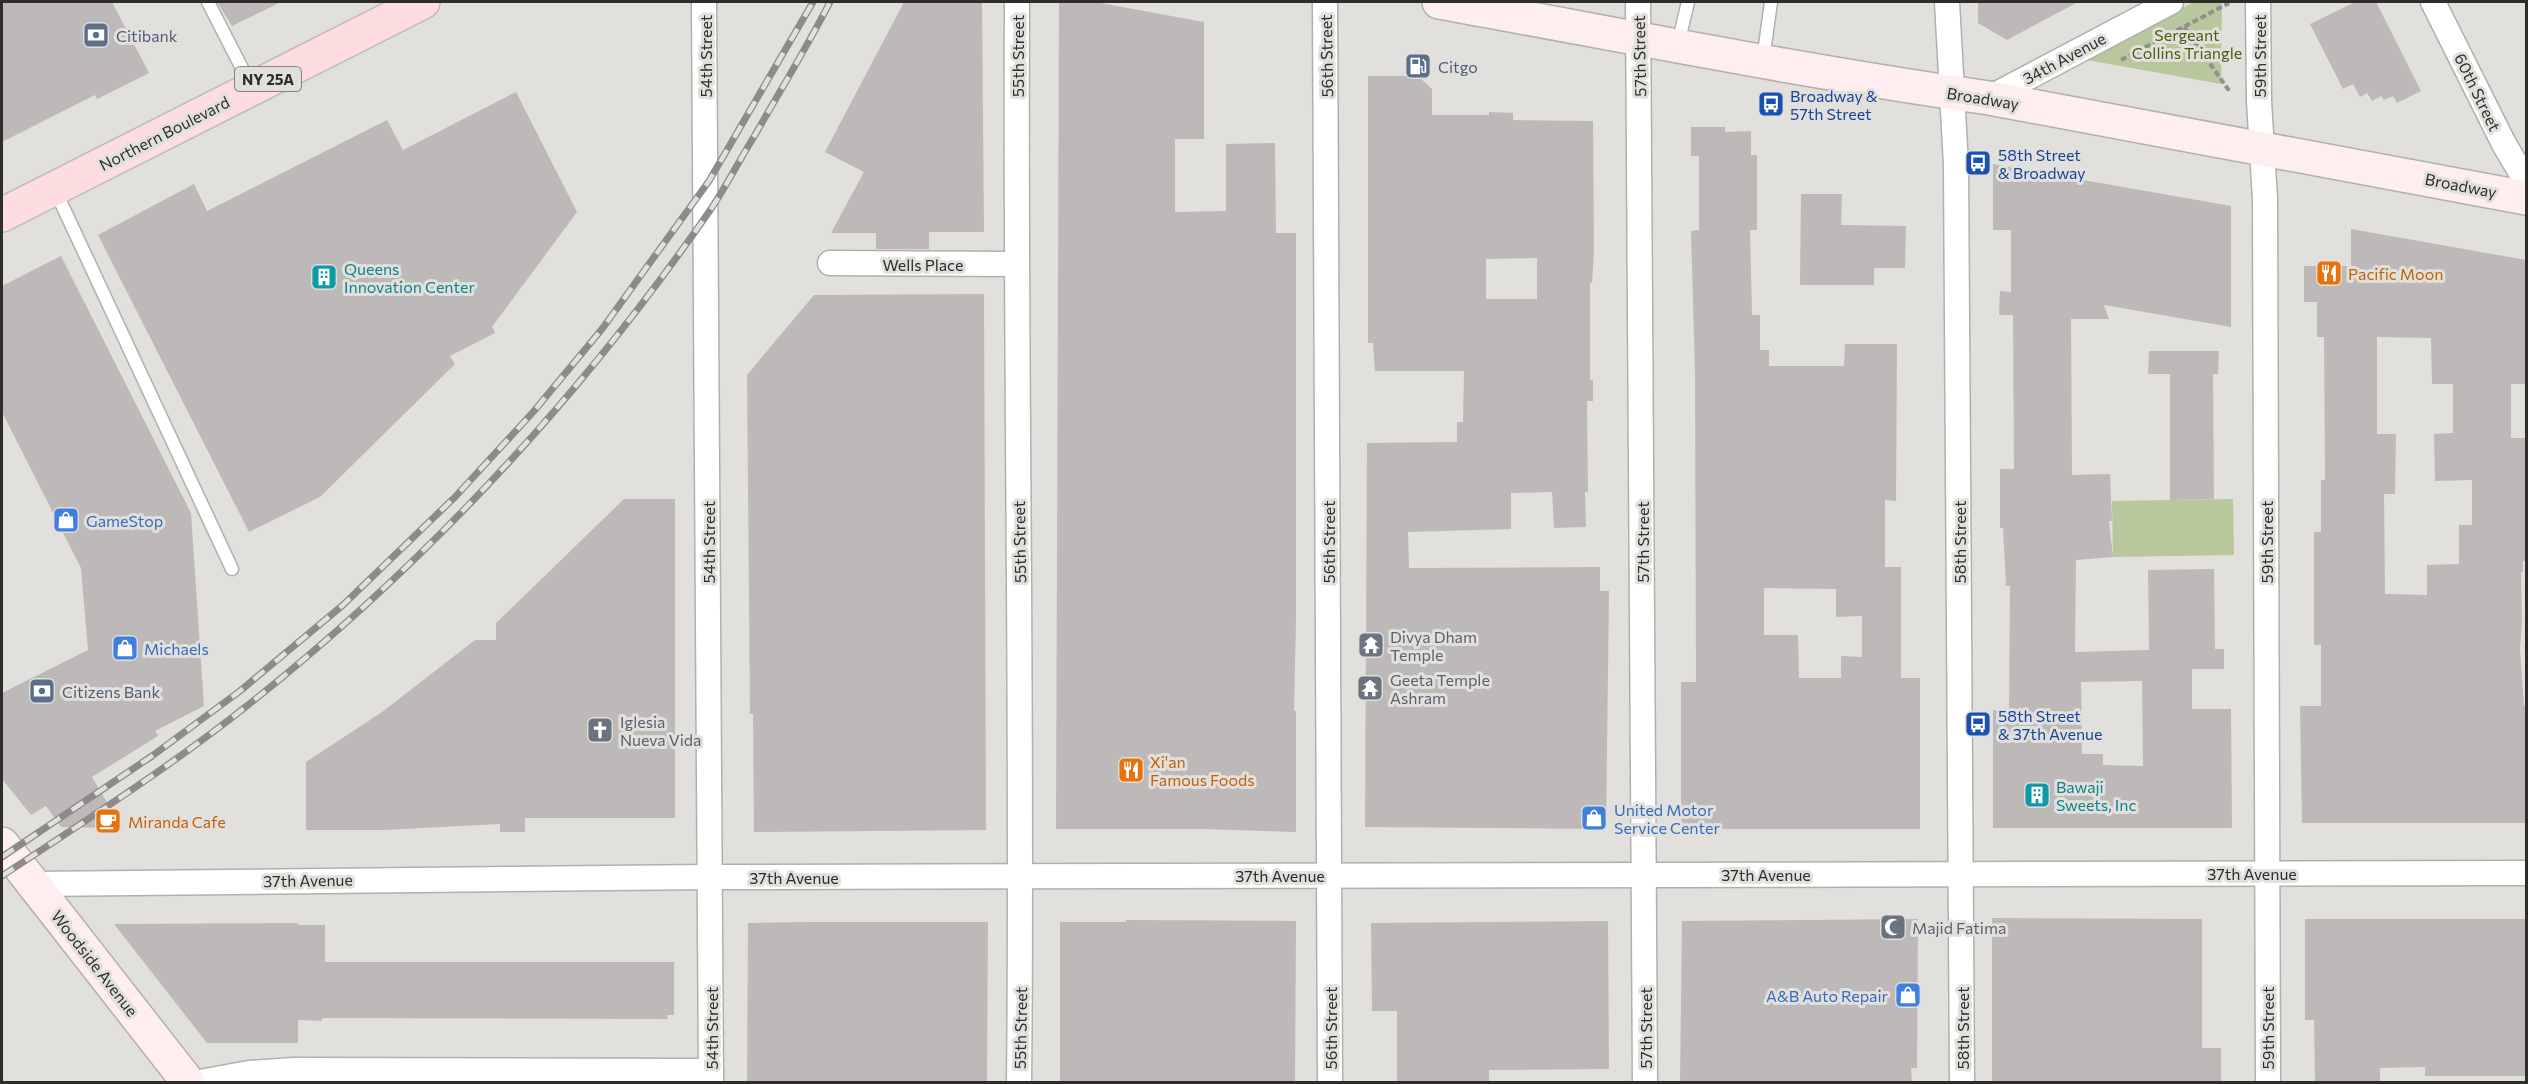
<svg xmlns="http://www.w3.org/2000/svg" width="2528" height="1084" font-family="Commissioner,sans-serif">
  <style>
    .green { fill: #b8c79c }
    .building { fill: #bcb9b8; fill-rule: evenodd }
    .lines { fill: none; stroke-linecap: round; stroke-linejoin: round }
    .lane-casing { stroke: #b1b0ad; stroke-width: 15 }
    .street-casing { stroke: #b1b0ad; stroke-width: 27 }
    .secondary-casing { stroke: #b1b0ad; stroke-width: 36 }
    .primary-casing { stroke: #bcbcbb; stroke-width: 36 }
    .path { stroke: #91908e; stroke-width: 4; stroke-dasharray: 6 3; stroke-linecap: butt }
    .lane { stroke: #fff; stroke-width: 12 }
    .street { stroke: #fff; stroke-width: 24 }
    .secondary { stroke: #feeeef; stroke-width: 33 }
    .primary { stroke: #fddddf; stroke-width: 33 }
    .rail-casing { stroke: #8c8b89; stroke-width: 7 }
    .rail { stroke: #e1e0dd; stroke-width: 4.5; stroke-dasharray: 14; stroke-linecap: butt }
    .labels { text-anchor: middle; dominant-baseline: central; stroke-width: 6; stroke-linejoin: round; paint-order: stroke }
    .shield { fill: #e1e0dd; stroke: #646361; stroke-width: 1.5 }
    .shield-label { font-size: 15px; font-weight: bold; fill: #2e2d2c }
    .park-label { font-size: 16px; fill: #4a5e10; stroke: #e1e0dd }
    .service-label { font-size: 16px; fill: #4e5e75; stroke: #e1e0dd; text-anchor: start }
    .street-label { font-size: 16px; fill: #2e2d2c; stroke: #e1e0dd }
    .transit-label { font-size: 16px; fill: #164399; stroke: #e1e0dd; text-anchor: start }
    .culture-label { font-size: 16px; fill: #0d838f; stroke: #e1e0dd; text-anchor: start }
    .food-label { font-size: 16px; fill: #c56008; stroke: #e1e0dd; text-anchor: start }
    .shop-label { font-size: 16px; fill: #366cbe; stroke: #e1e0dd; text-anchor: start }
    .worship-label { font-size: 16px; fill: #5b616d; stroke: #e1e0dd; text-anchor: start }
  </style>
  <rect width="100%" height="100%" fill="#e1e0dd"/>
  <g class="green">
    <path d="M2194,2H2222L2221,84L2081,59Z"/>
    <path d="M2233,499L2234,555L2113,557L2112,501Z"/>
  </g>
  <g class="building">
    <path d="M2,2H112L149,73L97,99L95,95L2,142Z"/>
    <path d="M217,2H281L232,26Z"/>
    <path d="M904,2H982L984,232H929V249H876V233H831L864,172L825,152Z"/>
    <path d="M1059,2H1095L1204,22V139H1175V212L1226,211V144L1275,143L1276,233H1296V620L1294,711H1296V832L1204,829H1056Z"/>
    <path d="M1978,2H2078L2007,40L1978,23Z"/>
    <path d="M2355,2H2376L2421,91L2397,103L2393,96L2384,100L2381,96L2372,101L2367,93L2360,97L2353,84L2343,89L2310,24Z"/>
    <path d="M1368,76H1418L1432,89V115H1489V112L1513,113V120L1593,121L1594,252L1592,283L1590,282V380H1593V401H1587L1588,492H1585L1586,527L1554,528L1552,492L1511,493V529L1408,532L1409,568L1600,567V591H1609L1606,829L1365,827L1367,443L1457,442V422H1463L1464,371H1375L1373,343H1368ZM1537,258V299H1486V259Z"/>
    <path d="M516,92L577,212L492,327L495,333L450,356L455,364L320,497L249,532L98,235L194,184L207,211L387,120L403,150Z"/>
    <path d="M1691,127H1725V132L1751,131V155H1757V230H1750L1752,315H1760V350H1769V366H1844L1845,344H1897L1896,501L1885,500V567H1901V678H1920V829H1681V682H1696L1695,372L1691,231L1699,230V156H1691ZM1764,588L1836,589V617L1862,616V657L1841,656V678H1799L1798,635H1764Z"/>
    <path d="M1993,164L2231,206V327L2104,305L2109,319H2071L2072,475L2110,474L2112,521H2109L2113,557L2076,560L2075,652L2149,650L2148,570L2214,569L2215,649H2224V669H2192V709H2231L2232,828H1993V710H2009L2010,586H2006L2003,528H2000V469H2014L2013,315H1999L2000,291L2011,292V230H1993ZM2142,681L2143,766L2103,765V754H2082L2081,682Z"/>
    <path d="M1801,194H1842L1841,225L1906,226L1905,268H1874V285H1800Z"/>
    <path d="M2351,229L2526,260V384H2511V438H2526V561H2523V572H2521L2522,621L2520,649L2524,706H2526V823H2302L2300,706H2321V645H2314V532H2321V480H2325L2324,337H2317V302H2304V266H2351ZM2377,337L2431,338L2432,384H2453V433L2434,434L2435,481L2472,480V525H2459V564L2427,565V595L2385,594L2384,494H2395L2396,434H2377Z"/>
    <path d="M61,256L191,513L204,706L155,731L158,736L92,777L122,828L61,827L46,806L31,815L2,779V693L88,650L81,568L2,412V286Z"/>
    <path d="M984,294L986,830L754,832L753,714H750L747,375L814,295Z"/>
    <path d="M2149,351H2219L2218,374H2213L2214,499L2170,500V374H2148Z"/>
    <path d="M624,499H675V818H525V832H500V824L383,830H306V762L382,712L475,640H496V623Z"/>
    <path d="M1992,918L2202,919V1048H2221V1083H1992Z"/>
    <path d="M1918,919L1917,1068H1911L1912,1083H1680L1682,921Z"/>
    <path d="M2305,919H2526V1076H2425V1067L2380,1068V1083H2315L2314,1020H2305Z"/>
    <path d="M1126,920L1296,921L1295,1083H1060V922H1126Z"/>
    <path d="M1608,921L1609,1069L1489,1070V1083H1397V1011H1372L1371,923Z"/>
    <path d="M806,922H988L987,1083H747L748,923Z"/>
    <path d="M298,923V925H325V962H674V1015H667L668,1019L322,1018V1021L298,1020V1043H207L114,924Z"/>
  </g>
  <g class="lines">
    <defs>
      <g id="lane">
        <path d="M208,2L251,86"/>
        <path d="M1678,44L1688,2"/>
        <path d="M1763,60L1771,2"/>
        <path d="M55,190L232,569"/>
      </g>
      <g id="street">
        <path d="M704,2L711,1082"/>
        <path d="M1017,2C1015,362 1023,722 1019,1082"/>
        <path d="M1325,2L1330,1082"/>
        <path d="M1638,2L1645,1082"/>
        <path d="M1947,2L1956,165L1962,1082"/>
        <path d="M2258,2L2259,101L2265,199L2268,1082"/>
        <path d="M2433,2L2504,144L2526,181"/>
        <path d="M1989,98L2171,2"/>
        <path d="M830,263L1015,264"/>
        <path d="M33,884L709,877L2526,873"/>
        <path d="M200,1082L249,1073L293,1070L711,1071"/>
      </g>
      <g id="secondary">
        <path d="M1439,2C1622,35 1805,72 1989,98L2526,198"/>
        <path d="M2,844L188,1082"/>
      </g>
      <path id="primary" d="M2,215L423,2"/>
    </defs>
    <use href="#lane" class="lane-casing"/>
    <use href="#street" class="street-casing"/>
    <use href="#secondary" class="secondary-casing"/>
    <use href="#primary" class="primary-casing"/>
    <g class="path">
      <path d="M2184,27L2230,92"/>
      <path d="M2121,60L2229,3"/>
    </g>
    <use href="#lane" class="lane"/>
    <use href="#street" class="street"/>
    <use href="#secondary" class="secondary"/>
    <use href="#primary" class="primary"/>
    <defs>
      <g id="rail">
        <path d="M2,857L152,756L240,691L343,605L455,497L534,411L602,329L709,181L813,2"/>
        <path d="M2,876C85,821 170,767 248,705C426,564 582,395 711,209C727,185 740,159 755,135C780,91 807,47 830,2"/>
      </g>
    </defs>
    <use href="#rail" class="rail-casing"/>
    <use href="#rail" class="rail"/>
  </g>
  <defs>
    <symbol id="bank-square" viewBox="-11 -11 22 22"><rect x="-9" y="-9" width="18" height="18" rx="4" fill="#5c6f8a" stroke="#e1e0dd"/><path d="M-6-4H6V4H-6ZM0-2.3a2.3 2.3 0 1 0 0 4.6a2.3 2.3 0 1 0 0-4.6Z" fill="#fff"/></symbol>
    <symbol id="fuel-square" viewBox="-11 -11 22 22"><rect x="-9" y="-9" width="18" height="18" rx="4" fill="#5c6f8a" stroke="#e1e0dd"/><path d="M-5.5-6h7V0h2V4h1.3V-2.5L3-4.5l.8-.8L6-3V5H2.5V1h-1V6h-7ZM-4.2-4.7v3.2H.2V-4.7Z" fill="#fff"/></symbol>
    <symbol id="bus-square" viewBox="-11 -11 22 22"><rect x="-9" y="-9" width="18" height="18" rx="4" fill="#1a4fb4" stroke="#e1e0dd"/><path d="M-5-6H5V4H4V6H2V4H-2V6H-4V4H-5ZM-3.5-4V0h7V-4ZM-3.5 1.2v1.5H-2V1.2ZM2 1.2v1.5H3.5V1.2Z" fill="#fff"/></symbol>
    <symbol id="restaurant-square" viewBox="-11 -11 22 22"><rect x="-9" y="-9" width="18" height="18" rx="4" fill="#e8710a" stroke="#e1e0dd"/><path d="M-5-6h1v4h1v-4h1v4h1v-4h1v5L-1.5 .5V6h-2V.5L-5-1ZM5-6V6H3V1.5H1.5Q1.5-4 5-6Z" fill="#fff"/></symbol>
    <symbol id="building-square" viewBox="-11 -11 22 22"><rect x="-9" y="-9" width="18" height="18" rx="4" fill="#0f9aa8" stroke="#e1e0dd"/><path d="M-4-6H4V6H1V3H-1V6H-4ZM-2.5-4.3h1.7v1.8h-1.7ZM.8-4.3h1.7v1.8H.8ZM-2.5-1h1.7V.8h-1.7ZM.8-1h1.7V.8H.8Z" fill="#fff"/></symbol>
    <symbol id="shop-square" viewBox="-11 -11 22 22"><rect x="-9" y="-9" width="18" height="18" rx="4" fill="#3f7fe0" stroke="#e1e0dd"/><path d="M-5-2.5h2.3a2.7 3.5 0 0 1 5.4 0H5L5.5 6h-11ZM-1.5-2.5h3a1.5 2.3 0 0 0-3 0Z" fill="#fff"/></symbol>
    <symbol id="temple-square" viewBox="-11 -11 22 22"><rect x="-9" y="-9" width="18" height="18" rx="4" fill="#6b7280" stroke="#e1e0dd"/><path d="M0-6L5-2H3V0L6.5 2.5H4V6H1.5V3h-3V6H-4V2.5H-6.5L-3 0V-2H-5Z" fill="#fff"/></symbol>
    <symbol id="church-square" viewBox="-11 -11 22 22"><rect x="-9" y="-9" width="18" height="18" rx="4" fill="#6b7280" stroke="#e1e0dd"/><path d="M-1.2-6h2.4v3.5h3.3v2.4h-3.3V6h-2.4V-.1h-3.3v-2.4h3.3Z" fill="#fff"/></symbol>
    <symbol id="cafe-square" viewBox="-11 -11 22 22"><rect x="-9" y="-9" width="18" height="18" rx="4" fill="#e8710a" stroke="#e1e0dd"/><path d="M-5.5-4.5H6V0H3Q3 3.5 0 3.5H-2.5Q-5.5 3.5-5.5 0ZM3-3.2v2h1.7v-2ZM-6 4.5H4V6H-6Z" fill="#fff"/></symbol>
    <symbol id="mosque-square" viewBox="-11 -11 22 22"><rect x="-9" y="-9" width="18" height="18" rx="4" fill="#6b7280" stroke="#e1e0dd"/><path d="M3.5-4.9A6 6 0 1 0 3.5 4.9A5 5 0 1 1 3.5-4.9Z" fill="#fff"/></symbol>
  </defs>
  <g fill-rule="evenodd">
    <use href="#bank-square" x="81" y="20" width="30" height="30"/>
    <use href="#fuel-square" x="1403" y="51" width="30" height="30"/>
    <use href="#bus-square" x="1756" y="89" width="30" height="30"/>
    <use href="#bus-square" x="1963" y="148" width="30" height="30"/>
    <use href="#restaurant-square" x="2314" y="258" width="30" height="30"/>
    <use href="#building-square" x="309" y="262" width="30" height="30"/>
    <use href="#shop-square" x="51" y="505" width="30" height="30"/>
    <use href="#temple-square" x="1356" y="630" width="30" height="30"/>
    <use href="#shop-square" x="110" y="633" width="30" height="30"/>
    <use href="#temple-square" x="1355" y="673" width="30" height="30"/>
    <use href="#bank-square" x="27" y="676" width="30" height="30"/>
    <use href="#bus-square" x="1963" y="709" width="30" height="30"/>
    <use href="#church-square" x="585" y="715" width="30" height="30"/>
    <use href="#restaurant-square" x="1116" y="755" width="30" height="30"/>
    <use href="#building-square" x="2022" y="780" width="30" height="30"/>
    <use href="#shop-square" x="1579" y="803" width="30" height="30"/>
    <use href="#cafe-square" x="93" y="806" width="30" height="30"/>
    <use href="#mosque-square" x="1878" y="912" width="30" height="30"/>
    <use href="#shop-square" x="1893" y="980" width="30" height="30"/>
  </g>
  <g class="labels">
    <rect class="shield" x="235" y="67" width="66" height="24" rx="4.5"/>
    <g class="shield-label">
      <text x="268" y="79">NY 25A</text>
    </g>
    <g class="park-label">
      <text x="2187" y="34">Sergeant<tspan x="2187" dy="18">Collins Triangle</tspan></text>
    </g>
    <g class="service-label">
      <text x="116" y="35">Citibank</text>
      <text x="1438" y="66">Citgo</text>
      <text x="62" y="691">Citizens Bank</text>
    </g>
    <g class="street-label">
      <text transform="translate(705 56) rotate(-90)">54th Street</text>
      <text transform="translate(1017 56) rotate(-90)">55th Street</text>
      <text transform="translate(1326 56) rotate(-91)">56th Street</text>
      <text transform="translate(1639 56) rotate(-91)">57th Street</text>
      <text transform="translate(2259 56) rotate(-90)">59th Street</text>
      <text transform="translate(2064 58) rotate(-28)">34th Avenue</text>
      <text transform="translate(2478 92) rotate(64)">60th Street</text>
      <text transform="translate(1983 98) rotate(9)">Broadway</text>
      <text transform="translate(164 133) rotate(-27)">Northern Boulevard</text>
      <text transform="translate(2461 185) rotate(11)">Broadway</text>
      <text x="923" y="264">Wells Place</text>
      <text transform="translate(708 542) rotate(-90)">54th Street</text>
      <text transform="translate(1019 542) rotate(-91)">55th Street</text>
      <text transform="translate(1328 542) rotate(-90)">56th Street</text>
      <text transform="translate(1642 542) rotate(-90)">57th Street</text>
      <text transform="translate(1959 542) rotate(-90)">58th Street</text>
      <text transform="translate(2266 542) rotate(-90)">59th Street</text>
      <text x="2252" y="873">37th Avenue</text>
      <text x="1766" y="874">37th Avenue</text>
      <text x="1280" y="875">37th Avenue</text>
      <text x="794" y="877">37th Avenue</text>
      <text transform="translate(308 880) rotate(-1)">37th Avenue</text>
      <text transform="translate(95 963) rotate(52)">Woodside Avenue</text>
      <text transform="translate(711 1028) rotate(-90)">54th Street</text>
      <text transform="translate(1020 1028) rotate(-89)">55th Street</text>
      <text transform="translate(1330 1028) rotate(-90)">56th Street</text>
      <text transform="translate(1645 1028) rotate(-90)">57th Street</text>
      <text transform="translate(1962 1028) rotate(-90)">58th Street</text>
      <text transform="translate(2267 1028) rotate(-90)">59th Street</text>
    </g>
    <g class="transit-label">
      <text x="1790" y="95">Broadway &amp;<tspan x="1790" dy="18">57th Street</tspan></text>
      <text x="1998" y="154">58th Street<tspan x="1998" dy="18">&amp; Broadway</tspan></text>
      <text x="1998" y="715">58th Street<tspan x="1998" dy="18">&amp; 37th Avenue</tspan></text>
    </g>
    <g class="culture-label">
      <text x="344" y="268">Queens<tspan x="344" dy="18">Innovation Center</tspan></text>
      <text x="2056" y="786">Bawaji<tspan x="2056" dy="18">Sweets, Inc</tspan></text>
    </g>
    <g class="food-label">
      <text x="2348" y="273">Pacific Moon</text>
      <text x="1150" y="761">Xi'an<tspan x="1150" dy="18">Famous Foods</tspan></text>
      <text x="128" y="821">Miranda Cafe</text>
    </g>
    <g class="shop-label">
      <text x="86" y="520">GameStop</text>
      <text x="144" y="648">Michaels</text>
      <text x="1614" y="809">United Motor<tspan x="1614" dy="18">Service Center</tspan></text>
      <text x="1888" y="995" text-anchor="end">A&amp;B Auto Repair</text>
    </g>
    <g class="worship-label">
      <text x="1390" y="636">Divya Dham<tspan x="1390" dy="18">Temple</tspan></text>
      <text x="1390" y="679">Geeta Temple<tspan x="1390" dy="18">Ashram</tspan></text>
      <text x="620" y="721">Iglesia<tspan x="620" dy="18">Nueva Vida</tspan></text>
      <text x="1912" y="927">Majid Fatima</text>
    </g>
  </g>
  <rect width="2528" height="1084" fill="none" stroke="#2e2d2c" stroke-width="6"/>
</svg>
